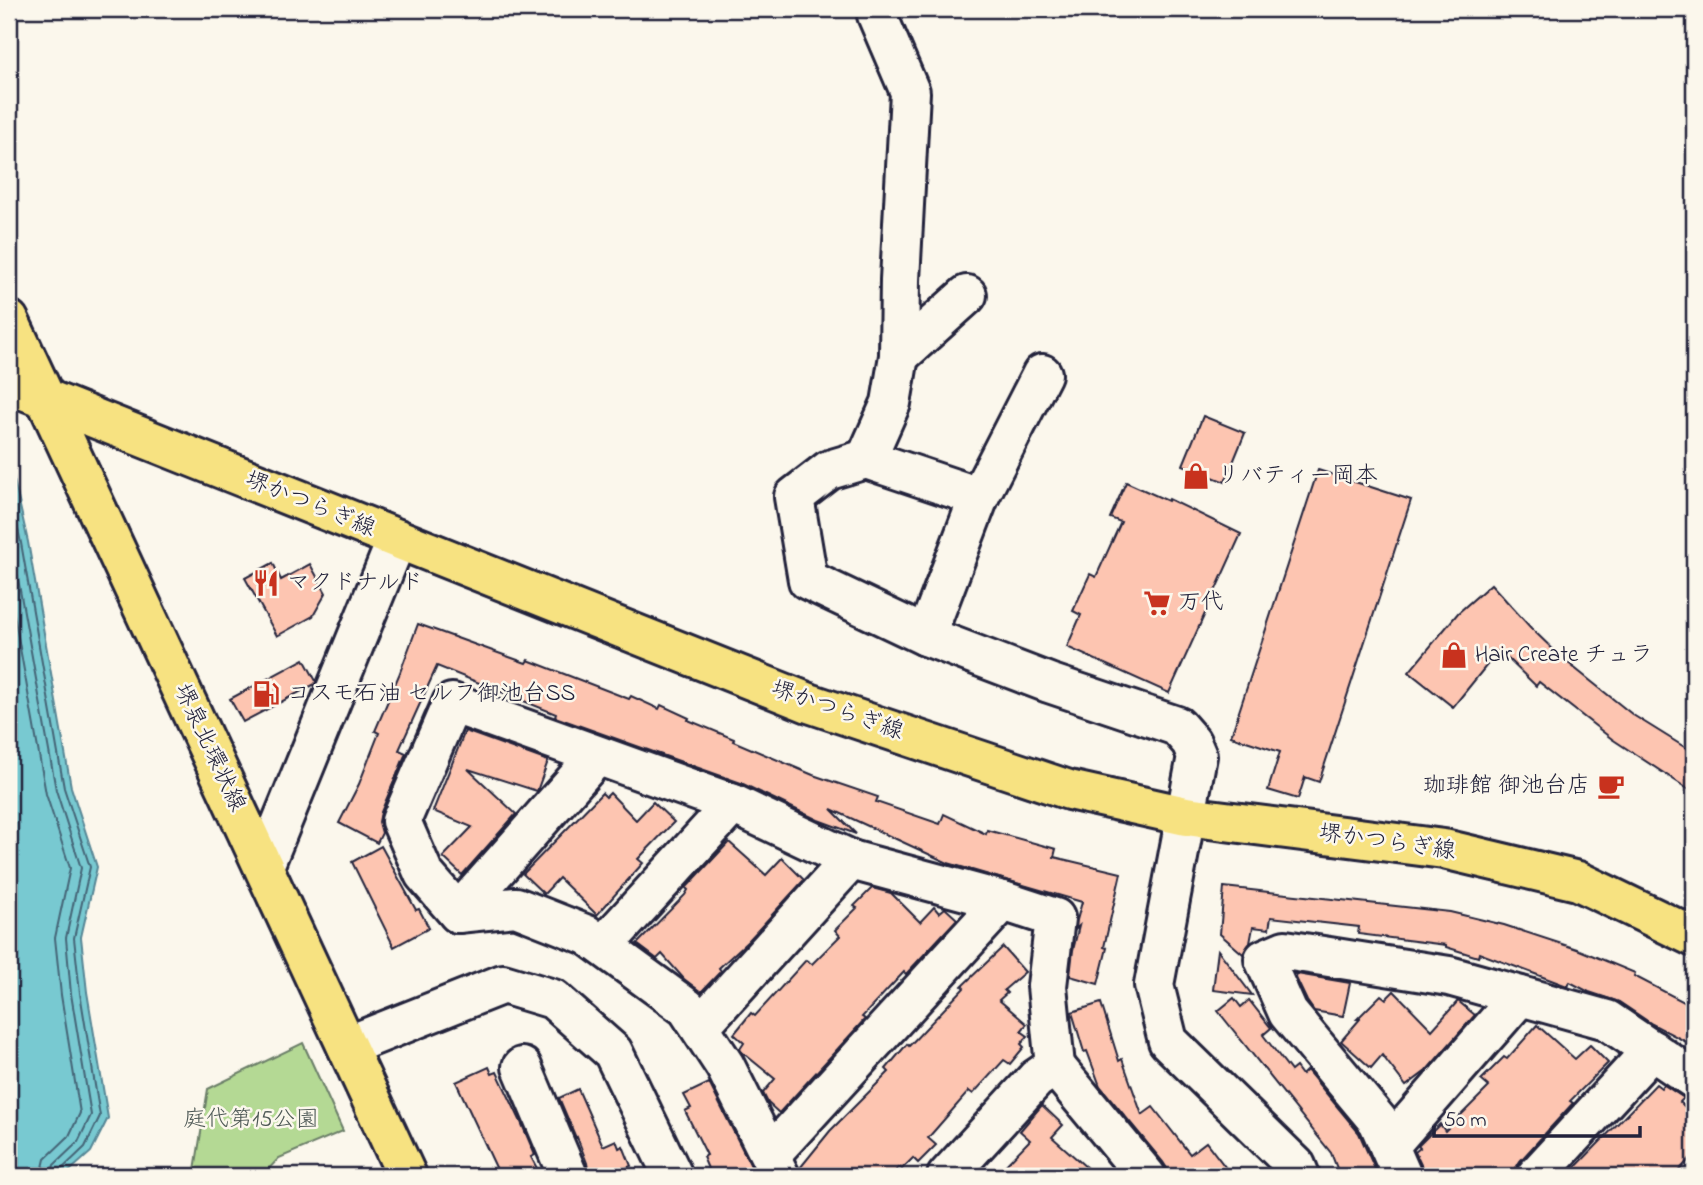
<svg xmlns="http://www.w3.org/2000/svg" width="1703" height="1185" font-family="'Indie Flower','Klee One',sans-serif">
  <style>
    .green { fill: #b4d994; stroke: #6b7e68; stroke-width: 2 }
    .water { fill: #78c9d1; stroke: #568695; stroke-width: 2 }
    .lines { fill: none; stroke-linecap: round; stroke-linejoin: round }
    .shore { stroke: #446577; stroke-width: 2 }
    .building { fill: #fdc5b1; stroke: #22223b; stroke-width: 2 }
    .minor-casing { stroke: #22223b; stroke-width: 44 }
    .major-casing { stroke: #22223b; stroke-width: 44 }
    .minor { stroke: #fbf7ec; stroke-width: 38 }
    .major { stroke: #f7e281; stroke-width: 38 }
    .labels { text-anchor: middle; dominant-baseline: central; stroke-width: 5; stroke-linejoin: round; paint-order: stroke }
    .poi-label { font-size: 23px; fill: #22223b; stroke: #fbf7ec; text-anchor: start }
    .street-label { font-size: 23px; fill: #22223b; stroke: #fbf7ec }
    .park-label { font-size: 23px; fill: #4e5956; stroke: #fbf7ec }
  </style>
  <rect width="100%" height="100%" fill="#fbf7ec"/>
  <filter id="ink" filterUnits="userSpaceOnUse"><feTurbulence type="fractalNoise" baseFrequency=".0143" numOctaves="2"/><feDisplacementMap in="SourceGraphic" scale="14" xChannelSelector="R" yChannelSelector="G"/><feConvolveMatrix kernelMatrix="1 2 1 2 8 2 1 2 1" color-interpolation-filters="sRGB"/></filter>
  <g filter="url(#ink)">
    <path class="green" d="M303,1043L343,1131L279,1158L262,1176H194L208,1089Z"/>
    <path class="water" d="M9,457L28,542L71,787L97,867L81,937L87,992L108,1118L91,1152L64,1176H9Z"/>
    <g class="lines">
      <g class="shore">
        <path d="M9,488L21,543L64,788L90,867L74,938L80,993L100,1116L85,1147L62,1169L60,1176"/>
        <path d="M9,529L56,790L81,868L66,938L71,994L91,1115L78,1142L54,1165L51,1176"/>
        <path d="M9,586L46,794L70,868L55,938L61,995L80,1113L69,1136L45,1159L41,1176"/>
      </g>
    </g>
    <g class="building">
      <path d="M1203,416L1245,433L1225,482L1183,465Z"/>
      <path d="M1318,470L1411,500L1319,782L1305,777L1298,799L1268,790L1280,752L1231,736Z"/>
      <path d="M1126,482L1168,501L1169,499L1241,534L1169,693L1067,647L1081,615L1073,611L1090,574L1096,577L1121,522L1110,518Z"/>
      <path d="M273,563L281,580L310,564L326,593L313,616L277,636L245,578Z"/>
      <path d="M1491,584L1531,628L1562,658L1633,715L1694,753V793L1612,739L1539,682L1536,686L1499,650L1453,707L1409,672L1458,613Z"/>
      <path d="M418,624L526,663L528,660L629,699L631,696L659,709L661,705L689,718L688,720L734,739L733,741L813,775L878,797L876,802L940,824L944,814L986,834L987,830L1056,849L1054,857L1121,873L1104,947L1107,948L1098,984L1070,976L1073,950L1079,926L1076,929L1077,920L1082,902L948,863L831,809L856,834L818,820L741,783L555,717L556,714L437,666L399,750L406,753L381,812L379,822L382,833L377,843L339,823L359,784L379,733L375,731L399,675Z"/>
      <path d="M304,659L316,681L315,684L243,722L230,699Z"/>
      <path d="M465,731L548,761L537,791L468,769L516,814L462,875L443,857L472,827L433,811Z"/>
      <path d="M602,793L606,797L610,793L636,820L653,802L674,822L638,859L643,863L597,915L559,878L544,894L523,874Z"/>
      <path d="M729,842L766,875L782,858L804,880L748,941L719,968L721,971L701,992L684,979L662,954L657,959L637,944L685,895L688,890L686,888Z"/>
      <path d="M381,846L416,910L419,909L429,928L394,947L352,862Z"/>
      <path d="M1224,887L1450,912L1504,925L1577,949L1635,973L1634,976L1694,1007V1046L1652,1024L1619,1002L1589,992L1570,982L1567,986L1479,953L1478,957L1446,947V945L1358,934L1359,927L1271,917L1269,929L1253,927L1250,943L1243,954L1220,934Z"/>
      <path d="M872,888L891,893L920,922L934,907L939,913L945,908L957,919L906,974L904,972L862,1017L865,1019L779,1113L768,1103L763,1093L775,1079L742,1052L740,1049L744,1043L734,1034L751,1013L755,1016L806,960L812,964L840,936L835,930L857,908L854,906Z"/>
      <path d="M1003,947L1025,972L1004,990L1007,993L999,1000L1027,1024L1021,1031L1028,1036L1021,1044L1024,1047L1010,1064L1004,1060L973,1094L969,1091L928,1138L936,1145L918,1163L913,1158L902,1169L899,1167L891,1176H802L800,1168L830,1131L889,1072L886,1069L907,1044L909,1046L964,988L962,986Z"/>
      <path d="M1218,950L1252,995L1213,990Z"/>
      <path d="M1297,974L1350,983L1343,1016L1314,1011L1307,1001L1296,978Z"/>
      <path d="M1394,991L1432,1030L1458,1001L1475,1015L1426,1071L1406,1086L1382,1055L1371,1068L1341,1041L1360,1019H1357L1381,995L1386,999Z"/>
      <path d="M1234,998L1241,1007L1249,1000L1271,1028L1263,1035L1291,1071L1296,1067L1302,1075L1307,1070L1359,1133L1378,1176H1340L1331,1153L1218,1011Z"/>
      <path d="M1101,1003L1119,1061L1122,1059L1142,1115L1153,1107L1190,1154L1206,1142L1232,1176H1167L1168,1170L1163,1162L1100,1086L1087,1051L1084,1052L1072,1012Z"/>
      <path d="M1537,1025L1575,1059L1590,1045L1608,1063L1570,1101L1573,1103L1520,1161L1511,1176H1430L1422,1167L1415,1152L1420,1148L1418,1146L1440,1124L1445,1131L1489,1087L1481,1080L1504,1057L1507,1059Z"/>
      <path d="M489,1067L492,1074L497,1072L521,1122L535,1155L531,1157L541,1176H500L456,1082Z"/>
      <path d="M709,1083L754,1172L743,1176H711L703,1157L707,1155L685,1111L691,1108L684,1095Z"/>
      <path d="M1656,1084L1661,1088L1664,1085L1684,1098L1680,1102L1694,1116V1154L1674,1176H1567Z"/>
      <path d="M578,1089L603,1146L616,1140L619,1148L623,1146L631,1166L605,1176H589L587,1163L577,1137L576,1138L559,1098Z"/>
      <path d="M1042,1105L1063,1125L1052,1137L1096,1176H995L1030,1140L1020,1131Z"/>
    </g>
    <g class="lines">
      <defs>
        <g id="minor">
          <path d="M899,356L967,295"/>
          <path d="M866,459L891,403L899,356L900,280L910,92L877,15L876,9"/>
          <path d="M979,497L866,459L829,470L794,497L808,580L926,636L1049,683L1177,726L1191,742L1197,756L1154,985L1168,1041L1296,1166L1300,1176"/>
          <path d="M926,636L979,497L1042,374"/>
          <path d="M264,866L397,539"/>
          <path d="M458,913L596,757"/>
          <path d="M603,946L733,804"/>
          <path d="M700,1026L851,860"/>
          <path d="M347,1046L503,984L553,999L613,1052L673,1176"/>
          <path d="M522,1067L568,1176"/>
          <path d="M1389,1146L1520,996"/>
          <path d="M770,1155L1003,901"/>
          <path d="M780,1176L725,1066L687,1008L587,935L516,907L458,913L424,874L401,821L452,703L733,804L851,860L1003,901L1055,918L1047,986L1055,1066"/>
          <path d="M947,1176L1036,1079L1055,1066L1146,1176"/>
          <path d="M1402,1176L1378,1121L1288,1013L1264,959L1285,950L1449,976L1607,1020L1694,1079"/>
          <path d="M1536,1176L1652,1050"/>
        </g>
        <g id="major">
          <path d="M9,320L407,1176"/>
          <path d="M9,384L809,703L1069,790L1186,816L1444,849L1578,881L1694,937"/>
        </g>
      </defs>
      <use href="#minor" class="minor-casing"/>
      <use href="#major" class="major-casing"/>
      <use href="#minor" class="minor"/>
      <use href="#major" class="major"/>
    </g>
  </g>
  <defs>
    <symbol id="shop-bare" viewBox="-9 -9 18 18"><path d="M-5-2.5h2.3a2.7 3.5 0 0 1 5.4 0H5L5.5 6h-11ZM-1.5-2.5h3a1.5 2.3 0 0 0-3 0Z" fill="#c8321e" stroke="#fbf7ec" stroke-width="2.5" paint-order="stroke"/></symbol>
    <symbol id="restaurant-bare" viewBox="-9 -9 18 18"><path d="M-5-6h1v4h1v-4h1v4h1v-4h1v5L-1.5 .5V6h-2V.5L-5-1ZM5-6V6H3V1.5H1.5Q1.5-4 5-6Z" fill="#c8321e" stroke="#fbf7ec" stroke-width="2.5" paint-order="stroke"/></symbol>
    <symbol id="supermarket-bare" viewBox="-9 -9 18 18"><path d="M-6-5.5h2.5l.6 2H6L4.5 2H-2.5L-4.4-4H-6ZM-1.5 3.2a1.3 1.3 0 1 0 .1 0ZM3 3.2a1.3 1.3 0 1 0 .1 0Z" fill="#c8321e" stroke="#fbf7ec" stroke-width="2.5" paint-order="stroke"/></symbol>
    <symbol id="fuel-bare" viewBox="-9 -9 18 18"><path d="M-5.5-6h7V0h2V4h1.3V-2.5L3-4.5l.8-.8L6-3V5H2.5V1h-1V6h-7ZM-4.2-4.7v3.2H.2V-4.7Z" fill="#c8321e" stroke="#fbf7ec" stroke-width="2.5" paint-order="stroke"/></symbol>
    <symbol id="cafe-bare" viewBox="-9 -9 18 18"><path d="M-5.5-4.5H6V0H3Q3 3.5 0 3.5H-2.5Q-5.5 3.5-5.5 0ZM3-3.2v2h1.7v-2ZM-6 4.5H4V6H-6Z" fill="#c8321e" stroke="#fbf7ec" stroke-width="2.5" paint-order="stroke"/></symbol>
  </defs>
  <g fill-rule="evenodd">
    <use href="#shop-bare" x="1177" y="457" width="38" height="38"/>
    <use href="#restaurant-bare" x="247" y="564" width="38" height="38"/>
    <use href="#supermarket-bare" x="1138" y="584" width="38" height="38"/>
    <use href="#shop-bare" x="1435" y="636" width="38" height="38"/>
    <use href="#fuel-bare" x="247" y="675" width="38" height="38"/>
    <use href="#cafe-bare" x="1592" y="767" width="38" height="38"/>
  </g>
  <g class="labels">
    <g class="poi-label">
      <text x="1217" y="476">リバティー岡本</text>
      <text x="287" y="583">マクドナルド</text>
      <text x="1178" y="603">万代</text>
      <text x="1475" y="655">Hair Create チュラ</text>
      <text x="287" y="694">コスモ石油 セルフ御池台SS</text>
      <text x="1590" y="786" text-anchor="end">珈琲館 御池台店</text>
    </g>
    <g class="street-label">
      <text transform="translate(310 505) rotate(22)">堺かつらぎ線</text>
      <text transform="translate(837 711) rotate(19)">堺かつらぎ線</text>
      <text transform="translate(209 748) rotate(65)">堺泉北環状線</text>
      <text transform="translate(1387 843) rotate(8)">堺かつらぎ線</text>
    </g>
    <g class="park-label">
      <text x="251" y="1120">庭代第15公園</text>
    </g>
  </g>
  <rect width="1703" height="1185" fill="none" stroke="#fbf7ec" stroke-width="35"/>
  <rect x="18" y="18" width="1668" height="1150" fill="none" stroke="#22223b" stroke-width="2.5" filter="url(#ink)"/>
  <path d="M1434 1126v10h206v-10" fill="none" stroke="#22223b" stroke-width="3.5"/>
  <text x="1444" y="1126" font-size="21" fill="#22223b" stroke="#fbf7ec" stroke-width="5" paint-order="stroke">50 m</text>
</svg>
